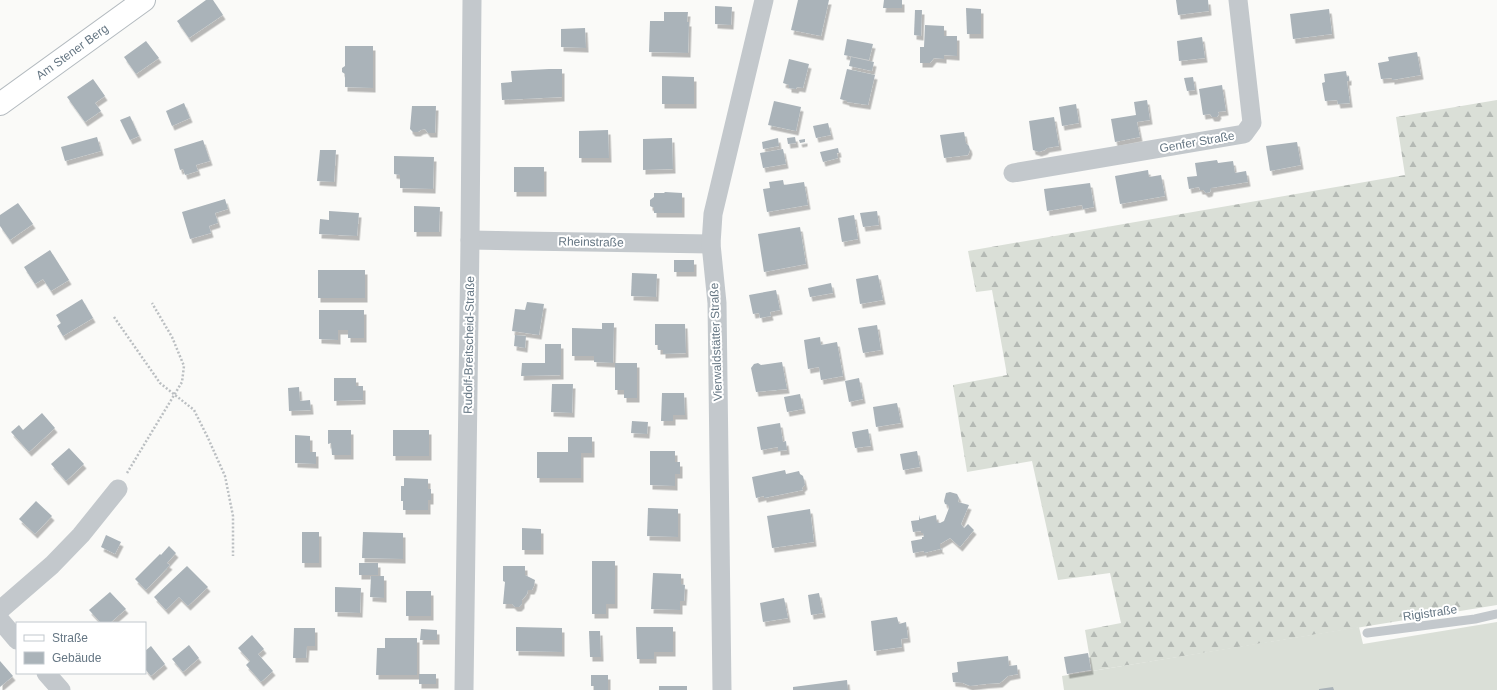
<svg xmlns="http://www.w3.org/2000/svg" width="1497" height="690" font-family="Helvetica,sans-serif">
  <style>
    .forest { fill: url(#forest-firs) }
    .garden { fill: #dadfd7 }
    .building { fill: #aab3b9; filter: url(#shadow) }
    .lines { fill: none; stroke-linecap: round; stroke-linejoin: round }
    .secondary-casing { stroke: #b3babf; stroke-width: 24 }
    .path { stroke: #bbbfc2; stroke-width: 2.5; stroke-dasharray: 2 2; stroke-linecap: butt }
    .lane { stroke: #c3c8cc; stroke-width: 9 }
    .street { stroke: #c3c8cc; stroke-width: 19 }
    .secondary { stroke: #fff; stroke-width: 22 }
    .labels { text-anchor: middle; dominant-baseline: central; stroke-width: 4; stroke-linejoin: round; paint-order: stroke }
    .street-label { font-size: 12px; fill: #657683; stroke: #fff }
  </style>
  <defs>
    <pattern id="forest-firs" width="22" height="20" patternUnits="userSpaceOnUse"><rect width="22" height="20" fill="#dadfd7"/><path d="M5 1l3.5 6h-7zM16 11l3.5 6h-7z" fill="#b4b9b4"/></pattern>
    <filter id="shadow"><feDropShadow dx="2.5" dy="4.5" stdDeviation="0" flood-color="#0004"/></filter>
  </defs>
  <rect width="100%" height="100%" fill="#fafaf8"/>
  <path class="forest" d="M1497,100V605L1092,671L1085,630L1121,623L1110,573L1058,580L1032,461L967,472L953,385L1007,375L992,290L976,292L968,251L1405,175L1396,117Z"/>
  <path class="garden" d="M1497,622V690H1064L1062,676L1359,627L1363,644Z"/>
  <g class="building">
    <path d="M206,0H213L223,15L189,38L177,21Z"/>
    <path d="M798,0H829L821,36L791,30Z"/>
    <path d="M884,0H902V8H883Z"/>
    <path d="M1176,0H1208L1209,11L1178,15Z"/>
    <path d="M715,6L732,7L731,25L715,24Z"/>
    <path d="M966,8L981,9V34H967Z"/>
    <path d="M1329,9L1332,34L1293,39L1290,14Z"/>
    <path d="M915,10H922L921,36L914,35Z"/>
    <path d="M664,12H688L687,22H689L688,53L649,52L650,21H664Z"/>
    <path d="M925,25L944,26V36H957V56L944,55V59L934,58L930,63H920V47H924Z"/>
    <path d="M585,28L586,48L561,47V29Z"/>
    <path d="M1202,37L1205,58L1179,61L1177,41Z"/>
    <path d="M847,39L873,44L869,60L844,55Z"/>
    <path d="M146,41L159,58L136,74L124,57Z"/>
    <path d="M345,46H373V88L345,87V74L342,72V68L345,66Z"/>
    <path d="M1417,52L1421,75L1392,80V78L1381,79L1378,63L1389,61L1388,57Z"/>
    <path d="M851,57L874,62L872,71L849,66Z"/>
    <path d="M789,59L809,64L803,88L797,87L796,89L789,88V85L783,83Z"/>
    <path d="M549,69H562V97L502,100L501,83L512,82L511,71Z"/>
    <path d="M847,69L875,75L868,105L847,102V101L840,99Z"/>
    <path d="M1346,71L1347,77L1349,76V81H1347L1350,103L1338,104L1337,100L1325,101L1322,83L1325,82L1324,74Z"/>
    <path d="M662,76L694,77V104H662Z"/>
    <path d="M1193,77L1195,90L1187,91L1184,78Z"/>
    <path d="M93,79L105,96L95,103L101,111L85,122L67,97Z"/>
    <path d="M1222,85L1226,111L1218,112L1219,114L1217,117H1212L1210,114L1203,115L1199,89Z"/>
    <path d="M1147,100L1150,120L1137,122L1140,137L1115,142L1111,119L1136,115L1134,102Z"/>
    <path d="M774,101L801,107L796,131L768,125Z"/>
    <path d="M184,103L190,118L172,126L166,111Z"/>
    <path d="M1076,104L1079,123L1062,126L1059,107Z"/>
    <path d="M412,106H436L435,133H428L425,129L421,130L418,132H413L410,129Z"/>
    <path d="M130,116L139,136L130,140L120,120Z"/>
    <path d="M1054,117L1059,146L1047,148L1045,150L1039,152L1033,150L1029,121Z"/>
    <path d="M828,123L831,135L816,138L813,126Z"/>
    <path d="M608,130L609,158H579V131Z"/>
    <path d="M964,132L966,143L969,146L970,150L968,155L944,158L940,135Z"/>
    <path d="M97,137L101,151L65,161L61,147Z"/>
    <path d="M795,137L796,143L788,144L787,138Z"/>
    <path d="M672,138L673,169L643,170V139Z"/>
    <path d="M778,138L779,146L763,149L762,142Z"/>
    <path d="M805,139V142L800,143L799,140Z"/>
    <path d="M203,140L210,161L196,165L198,171L185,175L183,169L180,170L174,149Z"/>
    <path d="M1297,142L1301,165L1270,171L1266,146Z"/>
    <path d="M838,148L839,153H837L838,158L823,162L820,152Z"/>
    <path d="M783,149L786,164L763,168L760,153Z"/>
    <path d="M320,150H336L334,182L317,181Z"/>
    <path d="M394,156L434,157L433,189L400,188V175L394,174Z"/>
    <path d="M1217,160L1218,163L1233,161L1235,173L1246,171L1248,182L1211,188L1210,192L1206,193L1203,190H1200L1199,187L1189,189L1187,177L1197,176L1195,163Z"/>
    <rect x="514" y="167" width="30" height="25"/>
    <path d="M1148,170L1149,177L1161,175L1165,196L1120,204L1115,176Z"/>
    <path d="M783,180L784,185L804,182L808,205L767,212L763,189L770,188L769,182Z"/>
    <path d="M1090,183L1094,207L1083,209L1082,205L1047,211L1044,189Z"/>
    <path d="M665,192L682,193V213H654V208L650,206V200L654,197V193H664Z"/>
    <path d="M225,199L228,209L215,213L218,223L209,226L211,233L190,239L182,212Z"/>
    <path d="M18,203L33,224L10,240L0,226V215Z"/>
    <path d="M414,206L440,207L439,232H414Z"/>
    <path d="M329,211L359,213L357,236L319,234L320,219L329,220Z"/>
    <path d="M877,211L879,225L863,227L860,213Z"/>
    <path d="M854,215L858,239L842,242L838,218Z"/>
    <path d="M800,227L806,264L764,272L758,234Z"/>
    <path d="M50,250L69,280L51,291L43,279L35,284L24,267Z"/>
    <rect x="674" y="260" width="20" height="12"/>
    <rect x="318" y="270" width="47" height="28"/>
    <path d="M632,273L657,274L656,297L631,296Z"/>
    <path d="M878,275L883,300L860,304L856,279Z"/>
    <path d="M831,283L833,293L810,297L808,288Z"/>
    <path d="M776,290L780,310L770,312L771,316L760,318L759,313L753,314L749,295Z"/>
    <path d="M82,299L93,318L63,336L57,326L61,323L56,315Z"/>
    <path d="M527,302L544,304L539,335L512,331L515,309L525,310Z"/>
    <path d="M319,310H364V338H348V330H338V340L319,339Z"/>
    <path d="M602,323H614L613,363L594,362V356H572V328L602,329Z"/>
    <path d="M655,324H685L686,353L663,354V350H658V345H655Z"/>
    <path d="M877,325L881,350L863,353L858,328Z"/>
    <path d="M515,335L526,336L525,348L514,346Z"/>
    <path d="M820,337L821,345L837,342L843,376L821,380L819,367L808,369L804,340Z"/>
    <path d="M545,344H561V375L521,376L522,363H545Z"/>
    <path d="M782,362L787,389L756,392L751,368L754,364L758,363L761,365Z"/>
    <path d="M615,363H637V398H624V390H615Z"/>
    <path d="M334,378H356V386H363V400L334,401Z"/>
    <path d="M859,378L863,399L849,402L845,381Z"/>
    <path d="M552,384H573L572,413L551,412Z"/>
    <path d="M299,387L300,401L310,400L311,410L289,411L288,388Z"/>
    <path d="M662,393H684L685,415H673V421H661Z"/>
    <path d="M800,394L803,409L787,412L784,397Z"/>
    <path d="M897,403L901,423L876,427L873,407Z"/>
    <path d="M42,413L55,428L29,452L11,432L19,425L23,430Z"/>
    <path d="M632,421L648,422L647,434L631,433Z"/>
    <path d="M780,423L783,442L786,441L787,450L778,451V447L761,450L757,427Z"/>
    <path d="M868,429L871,446L855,448L852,432Z"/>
    <path d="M328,430H351V455H332L331,443L328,444Z"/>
    <rect x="393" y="430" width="36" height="26"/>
    <path d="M295,435L310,436V452H316V464L295,463Z"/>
    <path d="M568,437H592V453H581V478H537V452H568Z"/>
    <path d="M69,448L84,464L66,481L51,464Z"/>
    <path d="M650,451H675V462H680V474H675V486L650,485Z"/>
    <path d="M917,451L920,467L903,470L900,454Z"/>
    <path d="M785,470L786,474L799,471L800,474L803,476L805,485L802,488L803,490L764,498V496L756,498L752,477Z"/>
    <path d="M404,478L428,479V489H431V500H428V510H403V501H401V486H404Z"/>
    <path d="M950,492L957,494L959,498L958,502L969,505L961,524L964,528L968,524L974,530L960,547L950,538L940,544V548L942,549L940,550V549L924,553V551L913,553L911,541L922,539V537H924L923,533H921V531L913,532L911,521L919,520V515L920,519L936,515L937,522L940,523L944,521L949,508L948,505L945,504L944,501L946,493Z"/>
    <path d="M36,501L52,516L35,534L19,519Z"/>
    <path d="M648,508L678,509V537L647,536Z"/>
    <path d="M810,509L814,542L772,548L767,516Z"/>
    <path d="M522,528L541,529V550H522Z"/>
    <rect x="302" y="532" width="17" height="31"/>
    <path d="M363,532L403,533V559L362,558Z"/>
    <path d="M106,535L121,542L115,554L101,547Z"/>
    <path d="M169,546L176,553L167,563L170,565L146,590L135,579L160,554L161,555Z"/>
    <path d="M592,561H615V604H606V614H592Z"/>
    <rect x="359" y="563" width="19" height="12"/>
    <path d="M187,566L208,587L188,606L179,597L166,610L154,597Z"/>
    <path d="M503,566H525V575L535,580L534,586L532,590H528L527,594L522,600V604L519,607H515L512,604H503L505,582L503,581Z"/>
    <path d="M653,573L681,574V584L685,585L684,601H680V610L651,609Z"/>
    <path d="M371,576H384V598L370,597Z"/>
    <path d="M335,587L361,588L360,613L335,612Z"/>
    <rect x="406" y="591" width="25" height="25"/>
    <path d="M110,592L126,609L110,623H101L89,610Z"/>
    <path d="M819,593L823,613L811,615L808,595Z"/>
    <path d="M784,598L788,618L763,622L760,603Z"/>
    <path d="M897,617L899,624L906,622L908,638L901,639L902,647L874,651L871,621Z"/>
    <path d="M516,627L562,628V652L516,651Z"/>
    <path d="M636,627H673V652H654V659H637Z"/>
    <path d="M294,628H315V646H307L306,658H293Z"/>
    <path d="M421,629L437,630V640H420Z"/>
    <path d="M589,631H600L601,657H590Z"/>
    <path d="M252,635L264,649L258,654L273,671L261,682L246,665L250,661L238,648Z"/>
    <path d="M385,638H417V675H376L377,648H385Z"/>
    <path d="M189,645L199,658L183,672L172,659Z"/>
    <path d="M151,646L165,664L151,676L145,669V651Z"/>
    <path d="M1088,653L1091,670L1067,674L1064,657Z"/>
    <path d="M1008,656L1009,666L1017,665L1018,674L1008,676L1000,683L986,684L970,686L963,683L953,682L952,673L958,672L957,662Z"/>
    <path d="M0,661L13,676L0,687Z"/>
    <rect x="419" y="674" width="17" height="10"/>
    <path d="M591,675H608V690H594V686H591Z"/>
    <path d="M847,680L848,690H793V687Z"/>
    <rect x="659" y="686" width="28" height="4"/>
    <path d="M1333,687L1334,690H1319V689Z"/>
  </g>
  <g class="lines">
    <defs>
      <g id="secondary">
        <path id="s1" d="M0,104L144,0"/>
      </g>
    </defs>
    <use href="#secondary" class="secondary-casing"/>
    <g class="path">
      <path d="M114,317L160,383L194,410L208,438L225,476L233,516V556"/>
      <path d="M127,473L182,382L184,366L172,337L152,303"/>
    </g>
    <path class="lane" d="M1367,633L1475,619L1497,614"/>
    <g class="street">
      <path d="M1013,173L1244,134L1252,123L1238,0"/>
      <path d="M470,240L711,244"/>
      <path d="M0,610L52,565L81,535L118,489"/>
      <path d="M0,620L17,640"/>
      <path d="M46,673L61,690"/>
      <path d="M464,690L470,240L472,0"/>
      <path d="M722,690L717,303L711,244L713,214L764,0"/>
    </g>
    <use href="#secondary" class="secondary"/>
  </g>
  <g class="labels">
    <g class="street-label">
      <text stroke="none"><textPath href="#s1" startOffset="89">Am Stener Berg</textPath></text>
      <text transform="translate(1197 142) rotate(-10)">Genfer Straße</text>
      <text transform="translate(591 242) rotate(1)">Rheinstraße</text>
      <text transform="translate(716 342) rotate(-92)">Vierwaldstätter Straße</text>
      <text transform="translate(469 345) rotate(-89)">Rudolf-Breitscheid-Straße</text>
      <text transform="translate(1430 613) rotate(-8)">Rigistraße</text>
    </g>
  </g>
  <rect x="16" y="622" width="130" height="52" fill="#ffffff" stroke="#c1c8cd"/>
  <rect x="24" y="635" width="20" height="6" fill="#ffffff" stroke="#c1c8cd"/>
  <text x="52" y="642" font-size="12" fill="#657683">Straße</text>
  <rect x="24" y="652" width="20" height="12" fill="#aab3b9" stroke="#c1c8cd"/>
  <text x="52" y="662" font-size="12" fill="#657683">Gebäude</text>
</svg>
